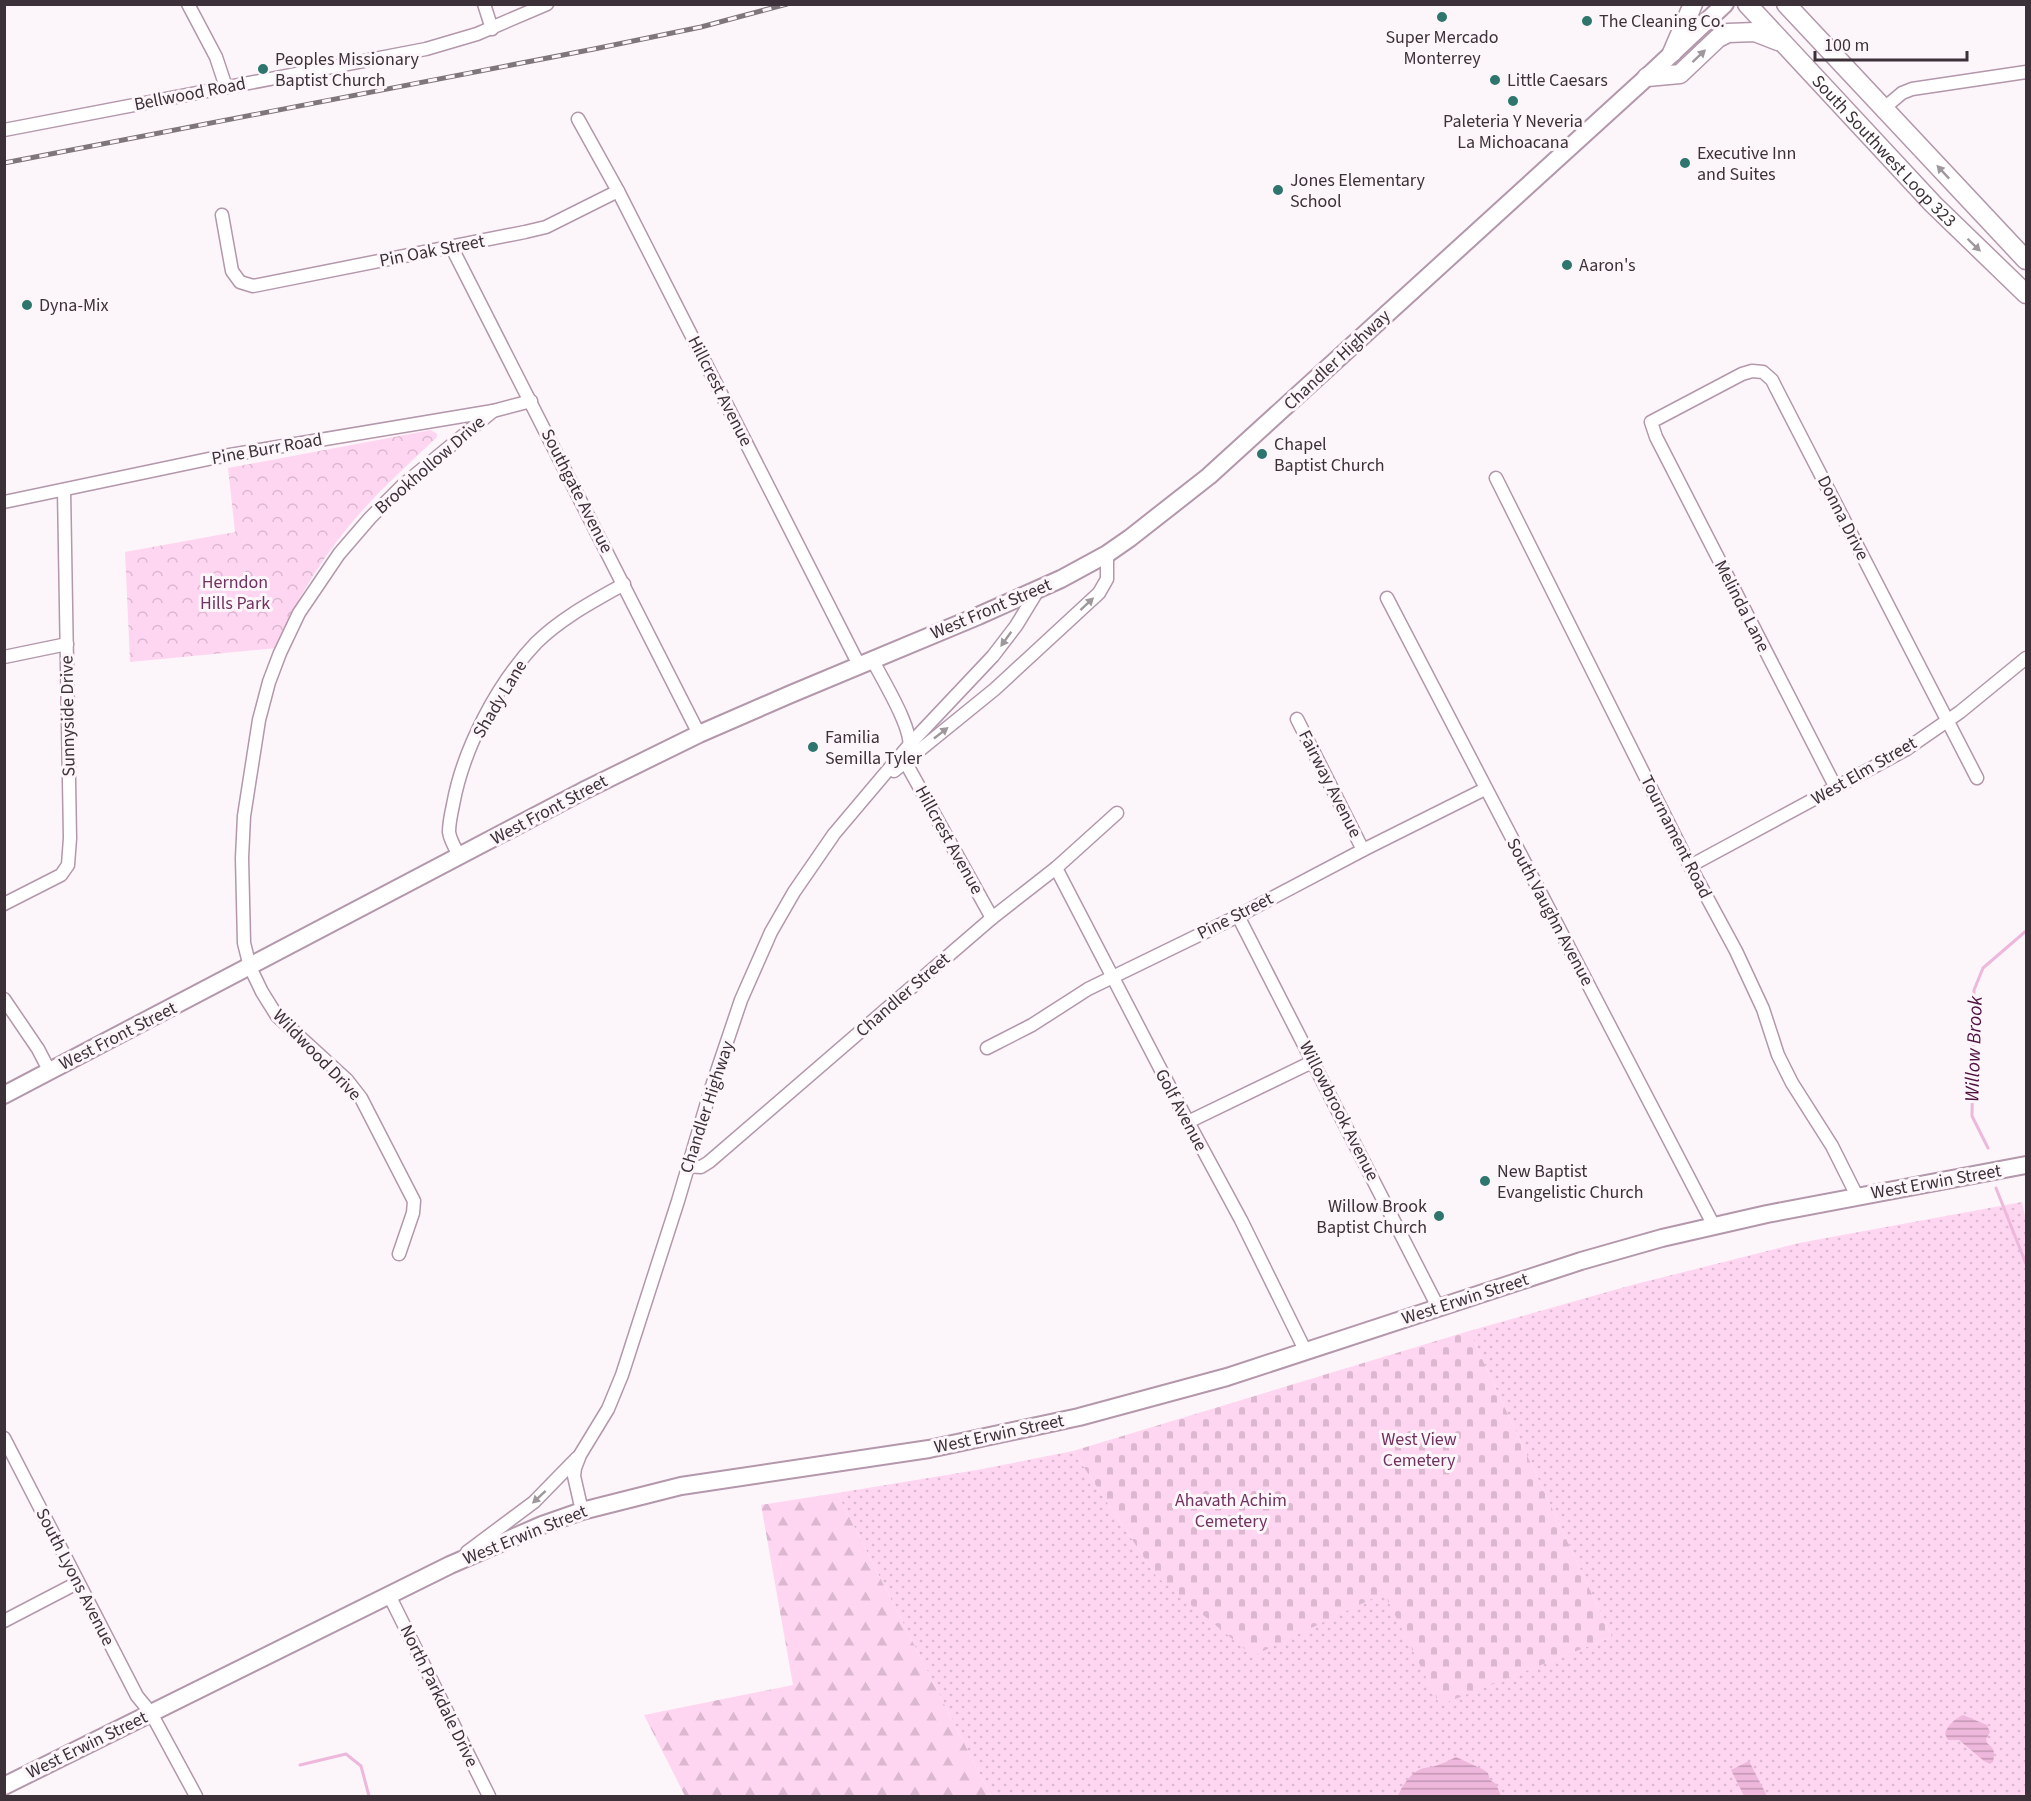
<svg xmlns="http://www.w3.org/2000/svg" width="2031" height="1801" font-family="'Source Sans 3',sans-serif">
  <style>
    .grass { fill: url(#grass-dots) }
    .forest { fill: url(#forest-firs) }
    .cemetery { fill: url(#cemetery-stones) }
    .park { fill: url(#park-crowns) }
    .water { fill: url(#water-rules) }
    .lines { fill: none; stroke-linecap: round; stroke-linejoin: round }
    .stream { stroke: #eeb8dc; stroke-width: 3 }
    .minor-casing { stroke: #b397aa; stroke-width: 15 }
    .major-casing { stroke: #b397aa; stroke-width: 20 }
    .highway-casing { stroke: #b397aa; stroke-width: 21 }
    .minor { stroke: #fff; stroke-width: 12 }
    .major { stroke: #fff; stroke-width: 16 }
    .highway { stroke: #fff; stroke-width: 18 }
    .rail-casing { stroke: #7f767c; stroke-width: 5 }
    .rail { stroke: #fcf6fa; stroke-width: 3; stroke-dasharray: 9; stroke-linecap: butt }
    .oneway { fill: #9e989c }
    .poi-dot { fill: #2d756d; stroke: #fcf6fa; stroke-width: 2 }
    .labels { text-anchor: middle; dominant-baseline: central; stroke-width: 6; stroke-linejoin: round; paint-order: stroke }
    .poi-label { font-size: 18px; fill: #3c3138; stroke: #fcf6fa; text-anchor: start }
    .street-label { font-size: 18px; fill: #3c3138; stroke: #fcf6fa }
    .park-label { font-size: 18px; fill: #713260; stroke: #fcf6fa }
    .water-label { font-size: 20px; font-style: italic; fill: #501241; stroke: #fcf6fa }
  </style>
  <defs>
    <pattern id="grass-dots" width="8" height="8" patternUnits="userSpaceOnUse" patternTransform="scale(1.5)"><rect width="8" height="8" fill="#ffd6f1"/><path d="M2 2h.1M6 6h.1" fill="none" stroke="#dbb8cf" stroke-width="1.8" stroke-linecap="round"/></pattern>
    <pattern id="forest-firs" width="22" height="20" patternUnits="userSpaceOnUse" patternTransform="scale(1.5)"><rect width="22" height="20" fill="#ffd6f1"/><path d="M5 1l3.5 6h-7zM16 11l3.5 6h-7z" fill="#dbb8cf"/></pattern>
    <pattern id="cemetery-stones" width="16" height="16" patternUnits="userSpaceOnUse" patternTransform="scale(1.5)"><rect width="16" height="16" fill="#ffd6f1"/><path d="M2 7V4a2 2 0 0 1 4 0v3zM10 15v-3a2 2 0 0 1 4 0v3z" fill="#dbb8cf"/></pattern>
    <pattern id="park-crowns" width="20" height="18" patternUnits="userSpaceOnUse" patternTransform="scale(1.5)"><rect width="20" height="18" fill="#ffd6f1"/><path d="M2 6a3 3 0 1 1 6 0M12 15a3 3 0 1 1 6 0" fill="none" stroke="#dbb8cf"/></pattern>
    <pattern id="water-rules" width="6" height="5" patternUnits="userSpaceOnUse" patternTransform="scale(1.5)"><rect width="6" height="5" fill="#eeb8dc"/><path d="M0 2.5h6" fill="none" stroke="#c296b3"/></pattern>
  </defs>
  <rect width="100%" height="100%" fill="#fcf6fa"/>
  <path class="grass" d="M2022,1202L2026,1221V1796H991L837,1493L977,1470L1073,1451L1157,1577L1385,1593L1440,1704L1612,1637L1469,1331L1632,1285L1799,1243Z"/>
  <path class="forest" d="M837,1493L991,1796H685L644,1715L793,1685L761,1505Z"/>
  <path class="cemetery" d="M1469,1331L1612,1637L1440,1705L1384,1593L1253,1656L1157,1577L1073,1451Z"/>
  <path class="park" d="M431,430L437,434V437C412,461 385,485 362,511C326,551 296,598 277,648L130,662L125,552L235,532L228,468Z"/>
  <g class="water">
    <path d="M1963,1715L1987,1725L1990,1732L1986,1739L1987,1743C1995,1749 1995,1753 1993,1762L1990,1764L1984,1761L1959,1740H1948L1945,1734C1948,1724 1954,1720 1963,1715Z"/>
    <path d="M1456,1757L1484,1770L1488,1773L1490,1780L1496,1784L1501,1796H1398C1402,1785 1412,1771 1424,1768C1429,1767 1433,1767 1438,1765C1444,1763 1450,1760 1456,1757Z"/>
    <path d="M1749,1761L1767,1796H1744L1731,1770Z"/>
  </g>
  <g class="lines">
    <g class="stream">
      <path d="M1988,1148L1972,1116L1974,990L1983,968L2026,931"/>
      <path d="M1996,1188L2026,1264"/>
      <path d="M300,1765L346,1754L361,1766L369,1796"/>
    </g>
    <defs>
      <g id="minor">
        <path d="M188,4L216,57L226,87"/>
        <path d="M484,4L492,29"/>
        <path d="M1883,109L1902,93L1912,89L2026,72"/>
        <path d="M578,119L618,191L859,665"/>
        <path d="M4,130L426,49L477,34L547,4"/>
        <path d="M222,215L232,271L240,282L253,286L525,232L546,227L618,191"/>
        <path d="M452,248L699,734"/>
        <path d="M1496,478L1690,866L1736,951L1763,1009L1778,1055L1792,1083L1832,1146L1857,1196"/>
        <path d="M4,502L218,457L493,411L531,401"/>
        <path d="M1387,598L1714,1226"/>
        <path d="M4,657L67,644"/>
        <path d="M872,659C882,679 914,730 909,749"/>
        <path d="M1297,719L1363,850"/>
        <path d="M902,756L992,918"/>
        <path d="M894,771L995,689L1099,593L1107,579V554"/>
        <path d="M1836,788L1656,437L1651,422L1742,374L1752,371L1763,372L1772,380L1776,388L1977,778"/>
        <path d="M460,857C456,850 450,840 449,832C449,823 451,814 453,805C463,749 497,684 536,643C561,618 594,601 624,584"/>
        <path d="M1690,866L1905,750L1960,712L2026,658"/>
        <path d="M1056,868L1188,1122L1241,1220L1306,1352"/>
        <path d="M4,904L61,875L68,865L70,838L64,490"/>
        <path d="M1238,916L1438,1307"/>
        <path d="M4,999L38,1049L50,1072"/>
        <path d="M987,1048L1032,1025L1088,989L1238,916L1363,850L1485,789"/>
        <path d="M1188,1122L1314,1061"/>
        <path d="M687,1166L701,1167L709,1162L992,918L1056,868L1117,813"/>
        <path d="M399,1254L413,1213L414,1201L361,1098L347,1080L277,1016L262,992L250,967L244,943L242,858L244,816L259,720L269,682L280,653L299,613L339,554L370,518L403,485L493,411"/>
        <path d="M4,1438L137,1696L151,1713L196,1796"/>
        <path d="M582,1511L574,1476L575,1468L580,1455L608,1409L622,1375L678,1201L711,1089L741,1000L771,932L794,892L834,834L910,744L993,656L1016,626L1038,590"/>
        <path d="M467,1552L534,1502L577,1458"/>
        <path d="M389,1595L489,1796"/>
        <path d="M4,1621L77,1583"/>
      </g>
      <g id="major">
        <path d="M4,1095L583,791L699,734L791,694L978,616L1061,579L1107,554L1130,538L1209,476L1647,77L1725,4"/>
        <path d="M4,1786L450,1565L542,1525L582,1511L681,1486L929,1449L1079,1417L1227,1377L1581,1261L1662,1238L1767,1214L2026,1165"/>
      </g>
      <g id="highway">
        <path id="s1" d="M1747,4L1933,204L2026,294"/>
        <path d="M1786,4L2026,260"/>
        <path d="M1672,53L1693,4"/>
        <path d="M1647,77L1680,74L1718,38L1728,33L1755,32L1778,41"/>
      </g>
    </defs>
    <use href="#minor" class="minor-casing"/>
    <use href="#major" class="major-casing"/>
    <use href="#highway" class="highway-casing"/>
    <use href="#minor" class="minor"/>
    <use href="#major" class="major"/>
    <use href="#highway" class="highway"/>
    <defs>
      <path id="rail" d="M4,163L594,49L701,27L787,4"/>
    </defs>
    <use href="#rail" class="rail-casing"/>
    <use href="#rail" class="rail"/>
  </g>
  <defs><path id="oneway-solid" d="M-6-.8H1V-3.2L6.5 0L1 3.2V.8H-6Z" transform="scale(1.5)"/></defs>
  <g class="oneway">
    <use href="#oneway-solid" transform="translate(1699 56) rotate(-43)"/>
    <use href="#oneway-solid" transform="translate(1943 172) rotate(-133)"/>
    <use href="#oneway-solid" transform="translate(1974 245) rotate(44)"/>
    <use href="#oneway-solid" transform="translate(1087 604) rotate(-43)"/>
    <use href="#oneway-solid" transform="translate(1006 639) rotate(126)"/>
    <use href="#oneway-solid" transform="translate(941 733) rotate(-38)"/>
    <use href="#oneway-solid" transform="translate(539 1497) rotate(137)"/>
  </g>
  <g class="poi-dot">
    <circle cx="1442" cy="17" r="6"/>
    <circle cx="1587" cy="21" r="6"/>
    <circle cx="263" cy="69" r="6"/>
    <circle cx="1495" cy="80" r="6"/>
    <circle cx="1513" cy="101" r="6"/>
    <circle cx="1685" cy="163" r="6"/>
    <circle cx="1278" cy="190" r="6"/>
    <circle cx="1567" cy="265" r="6"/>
    <circle cx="27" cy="305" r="6"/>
    <circle cx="1262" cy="454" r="6"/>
    <circle cx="813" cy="747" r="6"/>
    <circle cx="1485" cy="1181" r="6"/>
    <circle cx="1439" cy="1216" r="6"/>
  </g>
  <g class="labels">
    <g class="poi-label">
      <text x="1599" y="21">The Cleaning Co.</text>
      <text x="1442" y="37" text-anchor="middle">Super Mercado<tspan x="1442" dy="21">Monterrey</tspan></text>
      <text x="275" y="59">Peoples Missionary<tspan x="275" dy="21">Baptist Church</tspan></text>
      <text x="1507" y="80">Little Caesars</text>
      <text x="1513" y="121" text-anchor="middle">Paleteria Y Neveria<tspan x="1513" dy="21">La Michoacana</tspan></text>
      <text x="1697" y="153">Executive Inn<tspan x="1697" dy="21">and Suites</tspan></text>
      <text x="1290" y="180">Jones Elementary<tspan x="1290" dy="21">School</tspan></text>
      <text x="1579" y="265">Aaron's</text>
      <text x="39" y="305">Dyna-Mix</text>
      <text x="1274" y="444">Chapel<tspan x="1274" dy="21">Baptist Church</tspan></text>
      <text x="825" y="737">Familia<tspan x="825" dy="21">Semilla Tyler</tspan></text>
      <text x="1497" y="1171">New Baptist<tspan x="1497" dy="21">Evangelistic Church</tspan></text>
      <text x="1427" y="1206" text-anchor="end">Willow Brook<tspan x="1427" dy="21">Baptist Church</tspan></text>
    </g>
    <g class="street-label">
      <text transform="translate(190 94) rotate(-11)">Bellwood Road</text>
      <text stroke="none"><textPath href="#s1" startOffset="201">South Southwest Loop 323</textPath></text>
      <text transform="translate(432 251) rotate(-11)">Pin Oak Street</text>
      <text transform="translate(1337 360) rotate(-43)">Chandler Highway</text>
      <text transform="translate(720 391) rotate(63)">Hillcrest Avenue</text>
      <text transform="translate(267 449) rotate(-10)">Pine Burr Road</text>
      <text transform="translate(430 465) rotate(-41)">Brookhollow Drive</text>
      <text transform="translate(577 491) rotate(63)">Southgate Avenue</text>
      <text transform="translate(1843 518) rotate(63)">Donna Drive</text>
      <text transform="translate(1742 606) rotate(63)">Melinda Lane</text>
      <text transform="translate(991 609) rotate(-23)">West Front Street</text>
      <text transform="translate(500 699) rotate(-59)">Shady Lane</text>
      <text transform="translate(68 716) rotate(-91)">Sunnyside Drive</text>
      <text transform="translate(1864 771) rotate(-30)">West Elm Street</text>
      <text transform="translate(1330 784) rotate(63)">Fairway Avenue</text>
      <text transform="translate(549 810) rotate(-28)">West Front Street</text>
      <text transform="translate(1676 837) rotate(63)">Tournament Road</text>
      <text transform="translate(949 840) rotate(61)">Hillcrest Avenue</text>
      <text transform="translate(1550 912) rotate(62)">South Vaughn Avenue</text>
      <text transform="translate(1235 916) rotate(-27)">Pine Street</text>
      <text transform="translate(903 995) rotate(-41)">Chandler Street</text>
      <text transform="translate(118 1036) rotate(-27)">West Front Street</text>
      <text transform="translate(317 1055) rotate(46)">Wildwood Drive</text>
      <text transform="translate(707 1107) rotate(-72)">Chandler Highway</text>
      <text transform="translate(1181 1110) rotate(62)">Golf Avenue</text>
      <text transform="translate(1339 1111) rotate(63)">Willowbrook Avenue</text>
      <text transform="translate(1936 1182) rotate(-10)">West Erwin Street</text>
      <text transform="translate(1465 1299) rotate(-18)">West Erwin Street</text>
      <text transform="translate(999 1434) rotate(-12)">West Erwin Street</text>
      <text transform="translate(525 1535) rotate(-22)">West Erwin Street</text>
      <text transform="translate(75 1577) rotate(63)">South Lyons Avenue</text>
      <text transform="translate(439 1696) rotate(64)">North Parkdale Drive</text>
      <text transform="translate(87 1745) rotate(-26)">West Erwin Street</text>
    </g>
    <g class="park-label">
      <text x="235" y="582">Herndon<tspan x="235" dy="21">Hills Park</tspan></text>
      <text x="1419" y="1439">West View<tspan x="1419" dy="21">Cemetery</tspan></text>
      <text x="1231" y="1500">Ahavath Achim<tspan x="1231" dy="21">Cemetery</tspan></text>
    </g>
    <g class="water-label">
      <text transform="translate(1974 1049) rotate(-88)">Willow Brook</text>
    </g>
  </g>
  <rect width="2031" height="1801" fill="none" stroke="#3c3138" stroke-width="12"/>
  <path d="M1815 51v9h152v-9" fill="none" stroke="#3c3138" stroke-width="3"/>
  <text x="1824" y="51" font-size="18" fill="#3c3138" stroke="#fcf6fa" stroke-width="4.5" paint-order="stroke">100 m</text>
</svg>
